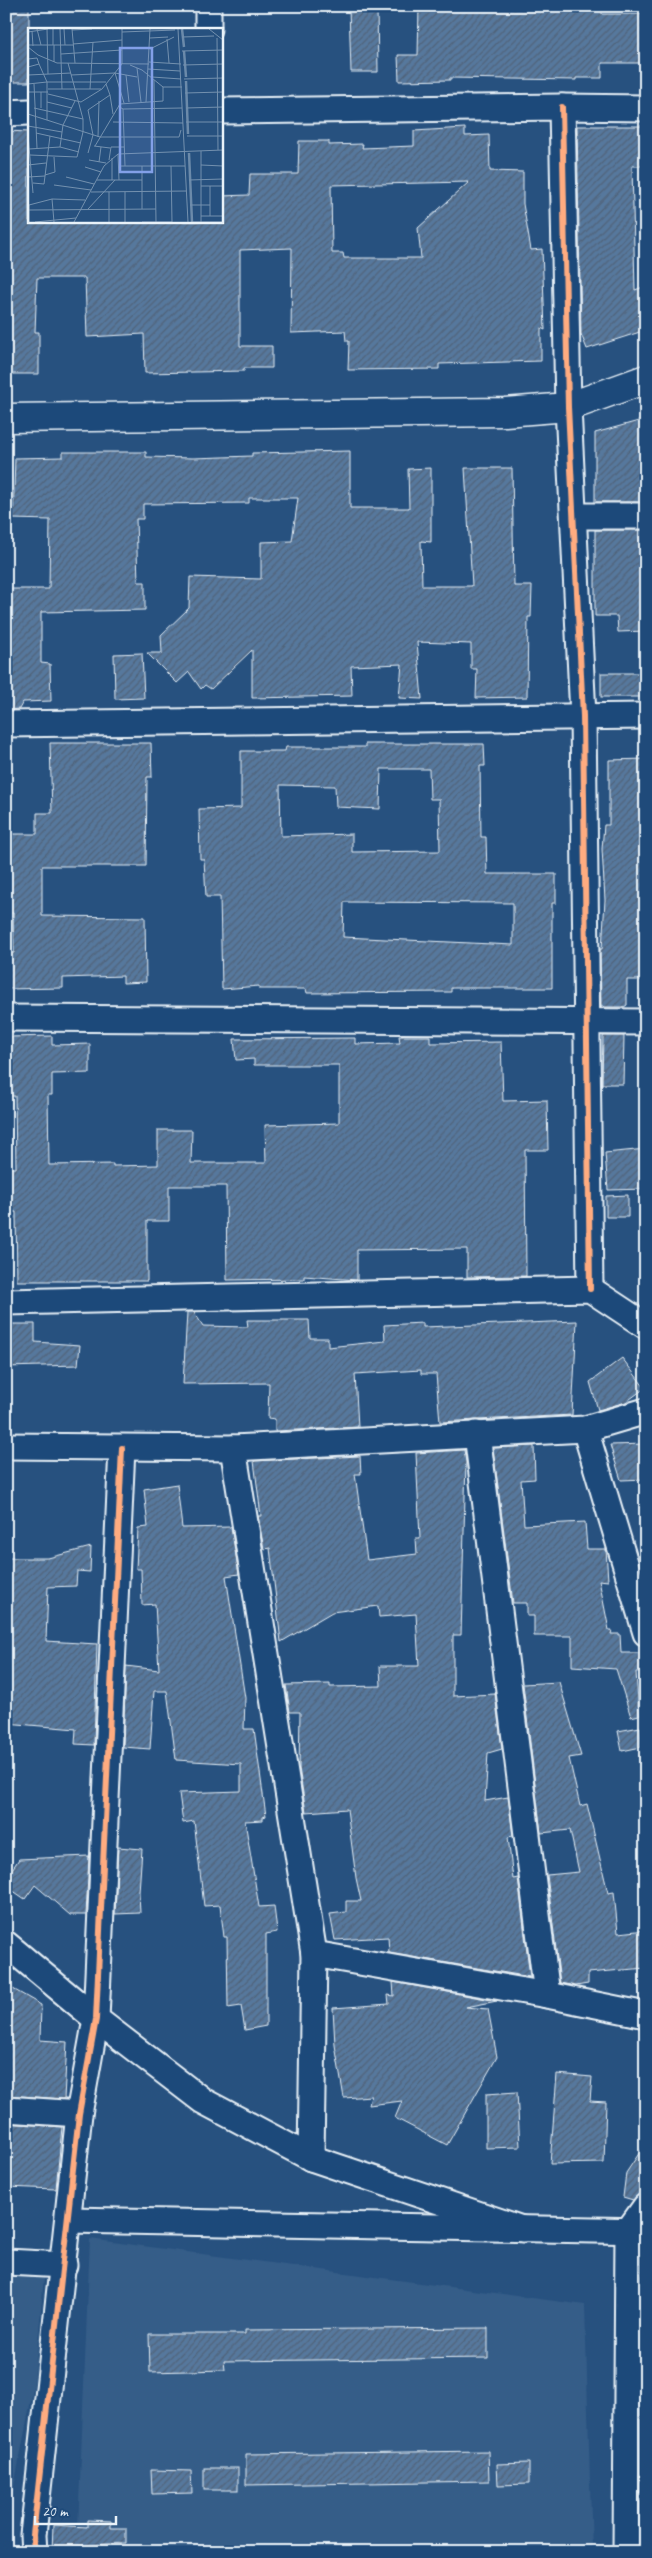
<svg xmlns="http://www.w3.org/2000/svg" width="652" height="2558" font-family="Caveat,sans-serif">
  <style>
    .built { fill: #355d88 }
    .building { fill: url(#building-hatch); stroke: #e8f1f8; fill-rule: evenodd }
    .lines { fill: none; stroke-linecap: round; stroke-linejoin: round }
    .minor-casing { stroke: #e8f1f8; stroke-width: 29 }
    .secondary-casing { stroke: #e8f1f8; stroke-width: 31 }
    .minor { stroke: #1f4a7a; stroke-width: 25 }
    .secondary { stroke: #1f4a7a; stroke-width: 28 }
    .cycleway-casing { stroke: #1f4a7a; stroke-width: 9 }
    .cycleway { stroke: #ffac80; stroke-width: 6 }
    .inset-river { fill: none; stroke: #6b8aaa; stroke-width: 2.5 }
    .inset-road { fill: none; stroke: #7491af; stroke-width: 1 }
    .view { fill: #82a0e8; fill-opacity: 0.15; stroke: #82a0e8; stroke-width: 2.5 }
    .inset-edge { fill: none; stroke: #e8f1f8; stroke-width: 2.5 }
  </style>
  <defs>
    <pattern id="building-hatch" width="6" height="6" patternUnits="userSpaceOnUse" patternTransform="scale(1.25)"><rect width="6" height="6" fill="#57789d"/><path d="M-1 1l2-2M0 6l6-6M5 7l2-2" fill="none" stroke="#4f6278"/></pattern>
  </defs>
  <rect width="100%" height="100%" fill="#27517f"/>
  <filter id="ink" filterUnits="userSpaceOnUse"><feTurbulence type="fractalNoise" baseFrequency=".02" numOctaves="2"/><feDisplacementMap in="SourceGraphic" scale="10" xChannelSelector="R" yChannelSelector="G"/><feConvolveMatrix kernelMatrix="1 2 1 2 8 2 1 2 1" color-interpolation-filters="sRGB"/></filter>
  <g filter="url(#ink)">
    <g class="built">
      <path d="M90,2239L585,2305L592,2552H77Z"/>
      <path d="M6,2276L44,2277L34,2385L12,2497L6,2504Z"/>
    </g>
    <g class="building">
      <rect x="6" y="6" width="23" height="76"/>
      <path d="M419,6H575L602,7V14H646V63H602V78H576V80L450,78V80L399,81L398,55H418Z"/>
      <path d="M349,8H377L378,72H351Z"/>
      <path d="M577,126H646V166H632L635,290L646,286V330L587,349L581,334Z"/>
      <path d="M465,128V136L489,135L490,171L523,172V204L531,250L542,249L545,330L541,328V361L439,364V369L348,370L349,341H346L345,331L291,333L292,248L240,250V346H272V368H244V371L145,373L144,334L87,337L85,278H37L35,332H39V374H6V131L29,132V221H221V196L249,195L250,174H298L299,141H329V145L363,144L362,148L414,146V131ZM469,182L418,228L421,258H344L343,253H332L331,185Z"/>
      <path d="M646,419V502H595V433Z"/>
      <path d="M350,451V508H409L408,469L431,468V542L421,541L422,586H472L465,468H512L514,586H532L531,617H528L527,697L476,698L477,669H471V644L417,642L422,699L399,698L402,664L351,666L352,696L252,698V650L211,689L205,685L201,689L189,672L177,683L147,653H162L161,635L189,608L190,577L261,579V542L292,541L298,498H249V503L143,504V519H136L138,582H145V610L41,612V663L50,664L51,701L23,702L19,709L6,710V589H49L50,520L13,519L15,458L63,457V452H146V457L193,458L252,456V453Z"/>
      <path d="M595,530H646V631L618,632L617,616H595Z"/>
      <path d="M142,653L144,698L115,699L114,654Z"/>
      <rect x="601" y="673" width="45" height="24"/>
      <path d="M50,743H151L152,777H147L146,866H42V916L145,917L146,982L123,983V976L63,978V988L6,989V953H14L13,913H6V834H37V813H52Z"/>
      <path d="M365,744H484L485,766H480L481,837H486L487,874H556V903H552V988H451V992L307,993L306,989H259V986L222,989L220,897H206L204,859H200L199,809L241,808V751H285L286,747H365ZM381,769H429L430,799H439L440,851L352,852V834L281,836L280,785L335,786L336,807L380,809ZM344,902L513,903V945L343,937Z"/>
      <path d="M646,759V980H627V1005L624,1007H604L601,1005L600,949H602L605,900L602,849L604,825H609V760Z"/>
      <path d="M52,1036V1045L90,1044V1073L52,1074V1095H48L49,1165L113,1164V1166L158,1165V1130H192L191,1163H266L265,1125L339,1123V1065H254V1059L236,1060L234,1039L355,1038V1044L400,1043L399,1036H430V1043L501,1042L503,1101L547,1100L548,1150H525L526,1276L467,1277V1249L357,1250V1280L304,1276V1279L227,1280L226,1186H169V1221H147V1281H17L16,1212H6V1168H16L15,1096H6V1065H10L9,1037Z"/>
      <path d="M603,1036H624L623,1084H602Z"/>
      <path d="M646,1149V1189L608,1190L605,1153Z"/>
      <path d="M628,1195V1217H606V1196Z"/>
      <path d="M187,1312H194L203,1326L248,1327L247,1320H309L310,1338H328V1347L385,1341L384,1325L423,1323V1327L577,1321L572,1415L440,1422L436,1374H421V1370L355,1374L358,1427L275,1431V1419L268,1418L269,1383L183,1384Z"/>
      <path d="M6,1324H35V1342L80,1345L78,1365L6,1367Z"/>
      <path d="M622,1358L645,1388L626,1402L598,1410L590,1382Z"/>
      <path d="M646,1444V1479L621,1480L610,1445Z"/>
      <path d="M534,1446L535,1479L521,1480L524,1525L585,1522L587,1549H606L608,1581L599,1580L609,1630H612L611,1634H620L621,1653H646V1671L636,1672L639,1715L631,1717L616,1669L572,1666V1636H534V1616H527V1603H513L493,1448Z"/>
      <path d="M464,1450L466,1462L461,1635H453V1696L495,1694L502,1749L488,1753L485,1801L508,1797L513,1836L508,1837L513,1879L518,1878L530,1977L389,1953L388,1937L335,1940L330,1914L346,1912V1901H361L356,1878L347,1809L306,1812L299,1768L300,1712H290L286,1685L330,1684V1687L381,1686L380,1666H419L416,1614L379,1617L378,1606L332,1612L281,1642L270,1548L264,1549L258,1516H261L254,1461L360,1456L361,1474H355L367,1560L417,1554L416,1538H420L416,1453Z"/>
      <path d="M177,1484L182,1528L231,1527L239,1574L226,1576L245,1698L244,1729H254L266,1816L263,1817V1820L245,1821L259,1907L274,1906L277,1932L266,1934V2026L245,2030L241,2006L228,2008L227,1937H224L220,1905L204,1906L194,1821L183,1823L179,1793L241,1791V1764L176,1760L167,1691H154L150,1749L123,1747L126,1666L159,1670L155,1604L142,1605L141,1569H136L138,1528L148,1527L144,1489Z"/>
      <path d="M91,1547L90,1572L77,1571L76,1586L48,1587L46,1641L97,1644L94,1745L75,1744L76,1729L6,1723V1558H48Z"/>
      <path d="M559,1682L581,1756L569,1758L580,1806L587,1804L608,1893L614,1892L618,1933L646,1930V1968L588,1973V1984L576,1986L560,1983L547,1875L579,1872L570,1830L541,1833L523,1684Z"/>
      <path d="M640,1727L641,1747L622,1751L618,1731Z"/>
      <path d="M118,1847L142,1849L139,1892L140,1913L115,1914Z"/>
      <path d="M89,1856L86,1915H70L35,1885L25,1899L6,1886V1878L19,1859Z"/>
      <path d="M393,1982L497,2001L466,2007L488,2009L497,2057L447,2145L395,2118L402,2101L369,2105L371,2096L344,2098L335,2045L333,2008L389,2004L388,1995L394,1996Z"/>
      <path d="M6,1985L41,2005L40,2040L67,2042L64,2099L6,2095Z"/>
      <path d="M557,2074L592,2077L590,2101L606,2102L604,2163L550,2164Z"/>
      <path d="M517,2092L520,2147L486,2148V2094Z"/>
      <path d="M6,2123L62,2127L56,2189L6,2187Z"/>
      <path d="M646,2143V2192L640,2193L633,2200L623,2197L626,2173Z"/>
      <path d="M488,2328V2358L224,2361L225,2370L150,2372L149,2334H245V2330Z"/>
      <path d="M488,2451L489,2481L246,2485V2454Z"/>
      <path d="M529,2463V2484L498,2485L497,2464Z"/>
      <rect x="204" y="2468" width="34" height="22"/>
      <path d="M151,2470L191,2471L192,2493L152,2494Z"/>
      <path d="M87,2520L111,2521V2528H126V2543L73,2546V2552H52L53,2525L87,2527Z"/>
    </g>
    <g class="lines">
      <defs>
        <g id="minor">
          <path d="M208,6V29"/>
          <path d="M562,107L568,407L583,716L590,1289"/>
          <path d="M221,111L562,107L646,108"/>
          <path d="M6,113L29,112"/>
          <path d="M574,516H646"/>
          <path d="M6,724L646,716"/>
          <path d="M6,1018L646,1022"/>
          <path d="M6,1302L590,1289L646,1326"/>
          <path d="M585,1429L646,1633"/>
          <path d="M477,1434L547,1995"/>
          <path d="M6,1446L233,1448L585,1429L646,1411"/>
          <path d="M233,1448L314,1954L311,2158"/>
          <path d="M6,1944L96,2019L203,2101L311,2158L522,2229"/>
          <path d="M314,1954L547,1995L646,2015"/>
          <path d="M6,2109L79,2114"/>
          <path d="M69,2220L646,2231"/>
          <path d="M6,2262L64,2265"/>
          <path d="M34,2552L33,2535L79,2114L96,2019L122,1448"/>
          <path d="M626,2552L628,2231L646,2206"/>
        </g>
        <path id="secondary" d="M6,418L505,412L568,407L646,379"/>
      </defs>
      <use href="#minor" class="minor-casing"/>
      <use href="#secondary" class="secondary-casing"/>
      <use href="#minor" class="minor"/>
      <use href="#secondary" class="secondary"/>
      <defs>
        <g id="cycleway">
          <path d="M562,107L568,407L583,716L590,1289"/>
          <path d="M34,2552L33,2535L79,2114L96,2019L122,1448"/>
        </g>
      </defs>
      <use href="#cycleway" class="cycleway-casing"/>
      <use href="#cycleway" class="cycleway"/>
    </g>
  </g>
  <g transform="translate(28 28)">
    <rect width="195" height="195" fill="#27517f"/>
    <path class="inset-river" d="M154,1L156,19M156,23L158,49M158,53L160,106M161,125L164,194"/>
    <path class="inset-road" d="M9,1L13,17M19,1L20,46M32,1L34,61M36,1L37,17M44,1L47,35M150,1L160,194M181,1L195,12M44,2L64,1M4,3L5,18M0,4L20,1M94,4L147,2M154,9L186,8M122,10L140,9M189,10L190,122M139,11L141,35M45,16L94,12M0,17H45M25,17V1M0,19L10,27L29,35L121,36M122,21L146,9M154,23L195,22M33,26L94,22M0,31L9,30L11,36L0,39M26,34V17M121,34L153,36M102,37L114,42L135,59H154M155,37L195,36M109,40L113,74M120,41L152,43M87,45L96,75M0,47L43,45M43,47L87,45L109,49M98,47L101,74M124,49L153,51M156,51L195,50M126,52L128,194M0,56L19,54L11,36M6,56L9,120M20,61H73M62,61L65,14M0,64H20M13,64V80M157,65L195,64M20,66L53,74L74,61L94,36V1M82,67L85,86M19,74L44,80M118,74L122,1M90,78L95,81L154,80M6,80L55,91M158,80L195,79M95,81L97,138M0,86L72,109H151L153,102M19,92V54H78M85,94L155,95M158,94H195M0,98L34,104M8,105L53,115M0,107L5,165M159,108H195M70,109L71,73M66,118L82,120M67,118L92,76L135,73V59M32,119L35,97L47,73M1,121L32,119L51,124M173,123V194M60,125L65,107L60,82L82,67L78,56M90,126L91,152M2,127L49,129L55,104V91L40,35M84,130V152M61,132L78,135M81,132L83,119H96M71,134L73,119M0,137L18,135M173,137L195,138M91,138H157M114,138V181M143,138L144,194M57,139L73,144M17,147L27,144L26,129M0,149L17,148M38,149L66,156M69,152H114M161,152L195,151M5,155L16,156L22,108M26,157L63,162M173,158H195M182,158V188M63,164L159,163M81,164V194M24,171L26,194M162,177H182M60,181L87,152M1,182L128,181M173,188H195M1,194V177L24,171L57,172M7,194L48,190M46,194L76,138L90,126L195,122M97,194V164M114,194H144M163,194H195"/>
    <path class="view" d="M92,20H124V144H92Z"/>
    <rect width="195" height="195" class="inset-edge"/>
  </g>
  <rect width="652" height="2558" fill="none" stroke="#1f4a7a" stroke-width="25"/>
  <rect x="12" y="12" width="627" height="2533" fill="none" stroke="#e8f1f8" stroke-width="2" filter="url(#ink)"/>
  <path d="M35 2516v8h81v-8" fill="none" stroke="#e8f1f8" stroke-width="2.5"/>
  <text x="42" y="2516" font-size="15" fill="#e8f1f8" stroke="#1f4a7a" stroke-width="4" paint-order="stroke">20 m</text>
</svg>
